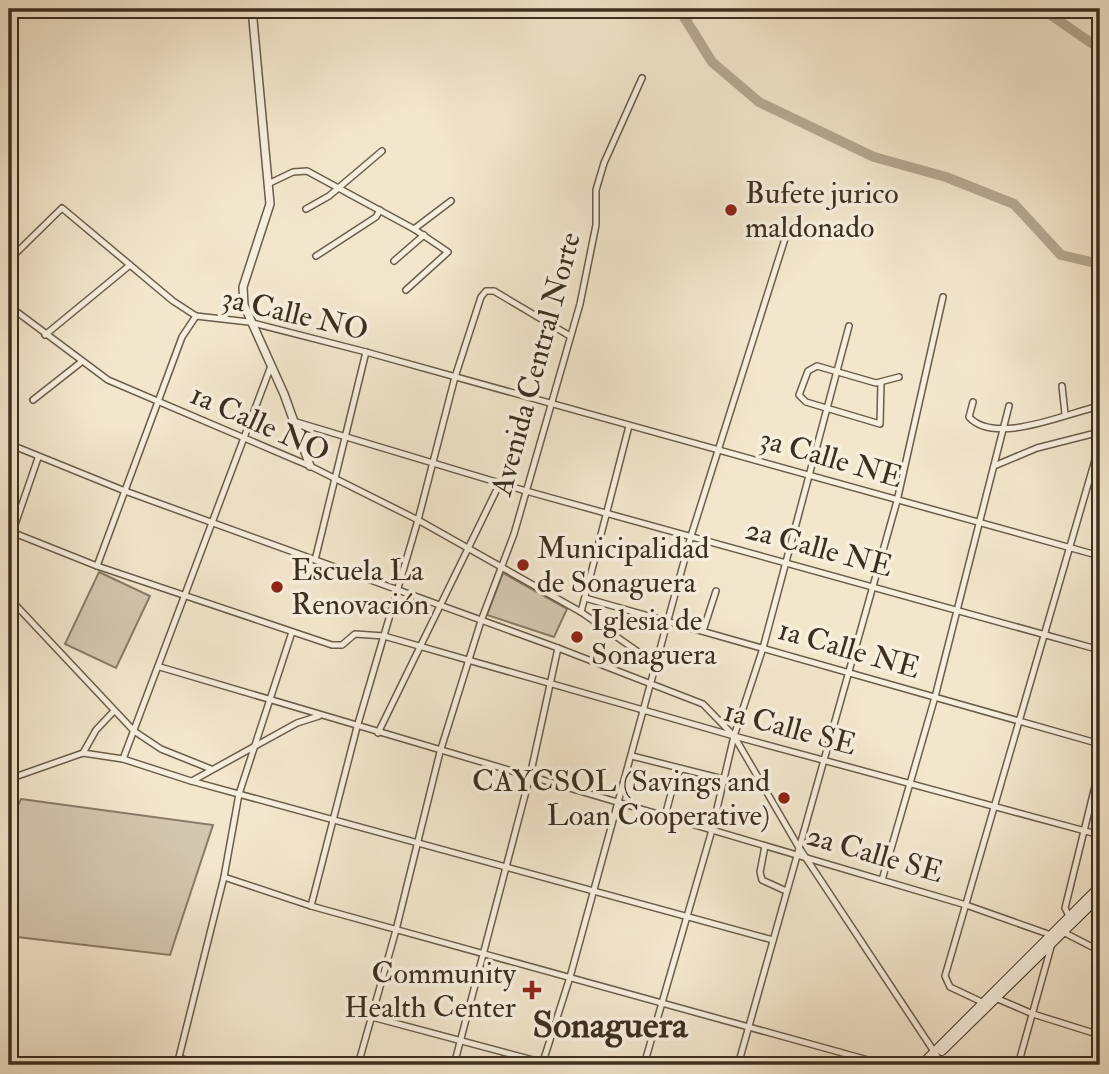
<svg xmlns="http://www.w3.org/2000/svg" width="1109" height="1074" font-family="'IM FELL Double Pica',serif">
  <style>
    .green { fill: #d3c7af; stroke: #887b67; stroke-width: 2 }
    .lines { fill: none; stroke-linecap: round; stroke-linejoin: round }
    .river { stroke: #b4a891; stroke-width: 10 }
    .minor-casing { stroke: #6a5d4a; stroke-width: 8 }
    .tertiary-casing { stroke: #6a5d4a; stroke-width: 10 }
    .secondary-casing { stroke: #3c2f1f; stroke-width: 10 }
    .minor { stroke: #f7efde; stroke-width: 5 }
    .tertiary { stroke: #f7efde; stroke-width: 7 }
    .secondary { stroke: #f7efde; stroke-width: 8 }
    .poi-dot { fill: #8f2418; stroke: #f7efde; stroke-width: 2.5 }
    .labels { text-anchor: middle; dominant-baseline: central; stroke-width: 7; stroke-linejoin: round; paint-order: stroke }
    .poi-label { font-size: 30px; fill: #3c2f1f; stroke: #f7efde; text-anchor: start }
    .street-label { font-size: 30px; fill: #3c2f1f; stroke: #f7efde }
    .district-label { font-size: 37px; font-weight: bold; fill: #3c2f1f; stroke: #f7efde }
  </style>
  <rect width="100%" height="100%" fill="#f2e6cc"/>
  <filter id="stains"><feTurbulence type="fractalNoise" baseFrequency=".00286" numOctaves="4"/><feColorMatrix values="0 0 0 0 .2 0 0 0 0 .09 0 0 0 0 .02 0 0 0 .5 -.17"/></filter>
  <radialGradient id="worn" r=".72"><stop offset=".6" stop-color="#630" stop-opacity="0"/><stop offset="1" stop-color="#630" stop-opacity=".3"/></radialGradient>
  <g class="green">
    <path d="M99,572L150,596L116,668L65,644Z"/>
    <path d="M503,573L567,609L554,637L487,615Z"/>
    <path d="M21,799L213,825L170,955L9,936V825Z"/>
  </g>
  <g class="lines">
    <g class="river">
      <path d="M679,9L712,62L759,102L874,157L946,177L1014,204L1061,255L1100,264"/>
      <path d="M1042,9L1100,49"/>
    </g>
    <defs>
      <g id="minor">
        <path d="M270,183L293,172L307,171L414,229L448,252L406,290"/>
        <path d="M306,209L329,196L382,151"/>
        <path d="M414,229L451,201"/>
        <path d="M316,256L376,217L380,210"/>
        <path d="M9,260L62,208L173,301L196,316L249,322L366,352L1100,556"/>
        <path d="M394,261L424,235"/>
        <path d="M9,306L108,380L310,466L418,520L581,612L657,665"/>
        <path d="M45,335L130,265"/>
        <path d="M881,382L880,424L806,402L799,395L808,371L817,366L876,383L899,377"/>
        <path d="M1062,386L1065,414"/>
        <path d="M33,400L80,363"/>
        <path d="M973,402L969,417C995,446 1067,413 1100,406"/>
        <path d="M293,421L526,491L1100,650"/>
        <path d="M9,444L125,491L558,648L703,704L734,736L798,846L937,1056"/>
        <path d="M994,466L1037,448L1100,432"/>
        <path d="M9,531L97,566L332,645H342L355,634L384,636L734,736L1100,835"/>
        <path d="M9,542L38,458"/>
        <path d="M315,560L366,352"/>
        <path d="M97,566L182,337L196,316"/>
        <path d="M9,598L134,731L161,749L211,769"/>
        <path d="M585,598L1100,744"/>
        <path d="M581,612L629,426"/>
        <path d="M703,631L716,591"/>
        <path d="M160,667L966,905L1051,935"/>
        <path d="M378,733L500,483"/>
        <path d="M83,753L96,730L114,711"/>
        <path d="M632,756L723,779"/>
        <path d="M123,759L271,366"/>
        <path d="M9,779L83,753L123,759L191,781L773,940"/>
        <path d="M192,781L297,723L319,716"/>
        <path d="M665,816L676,775L682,769"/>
        <path d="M765,846L760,872L762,880L786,891"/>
        <path d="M224,877L311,906L886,1065"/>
        <path d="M882,880L935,697L1009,406"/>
        <path d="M311,906L357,727L418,520L455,377L481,297L486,291H494L570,336"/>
        <path d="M1070,918L1065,908L1100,766"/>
        <path d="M1065,933L1100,951"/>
        <path d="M998,999L1033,1014L1100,1035"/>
        <path d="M984,1003L950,987L945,976L1100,443"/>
        <path d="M372,1017L552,1065"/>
        <path d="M179,1058L206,1065"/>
        <path d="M177,1065L224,877L239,794L292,632"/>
        <path d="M358,1065L396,930L440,752L481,621L514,534L580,304L596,225V190L604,163L642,78"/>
        <path d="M454,1065L530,776L558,648"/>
        <path d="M542,1065L570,977L691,536L789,226"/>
        <path d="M644,1065L712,830L734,736L763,648L849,326"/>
        <path d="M738,1065L897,501L943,297"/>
        <path d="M1018,1065L1051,947"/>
      </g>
      <path id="tertiary" d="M252,9L270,204L243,287L244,305L284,394L310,466"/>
      <g id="secondary">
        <path d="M942,1051L1100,896"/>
        <path d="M921,1065L1100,886"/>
      </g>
    </defs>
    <use href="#minor" class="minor-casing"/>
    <use href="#tertiary" class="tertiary-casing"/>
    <use href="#secondary" class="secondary-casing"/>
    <use href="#minor" class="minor"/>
    <use href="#tertiary" class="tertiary"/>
    <use href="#secondary" class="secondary"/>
  </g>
  <g class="poi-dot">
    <circle cx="731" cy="210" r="7"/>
    <circle cx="523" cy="565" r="7"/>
    <circle cx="277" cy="587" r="7"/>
    <circle cx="577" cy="637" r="7"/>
    <circle cx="784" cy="798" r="7"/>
    <path d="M528.5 979.5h7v7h7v7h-7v7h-7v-7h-7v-7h7z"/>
  </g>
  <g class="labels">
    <g class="poi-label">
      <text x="745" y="193">Bufete jurico<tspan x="745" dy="34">maldonado</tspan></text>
      <text x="537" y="548">Municipalidad<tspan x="537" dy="34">de Sonaguera</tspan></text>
      <text x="291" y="570">Escuela La<tspan x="291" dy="34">Renovación</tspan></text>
      <text x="591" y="620">Iglesia de<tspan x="591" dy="34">Sonaguera</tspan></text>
      <text x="770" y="781" text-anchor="end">CAYCSOL (Savings and<tspan x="770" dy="34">Loan Cooperative)</tspan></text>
      <text x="516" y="973" text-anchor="end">Community<tspan x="516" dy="34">Health Center</tspan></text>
    </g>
    <g class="street-label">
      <text transform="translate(295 314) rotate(13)">3a Calle NO</text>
      <text transform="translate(536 364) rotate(-75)">Avenida Central Norte</text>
      <text transform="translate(260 423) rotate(24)">1a Calle NO</text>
      <text transform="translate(831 458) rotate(16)">3a Calle NE</text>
      <text transform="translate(819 548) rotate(15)">2a Calle NE</text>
      <text transform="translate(849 649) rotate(16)">1a Calle NE</text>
      <text transform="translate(790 728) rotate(15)">1a Calle SE</text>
      <text transform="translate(875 854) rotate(16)">2a Calle SE</text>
    </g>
    <g class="district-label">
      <text x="610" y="1025">Sonaguera</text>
    </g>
  </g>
  <rect width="1109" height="1074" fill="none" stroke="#f2e6cc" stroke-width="35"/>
  <rect x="10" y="10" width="1088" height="1053" fill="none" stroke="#3c2f1f" stroke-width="3.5"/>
  <rect x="18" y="18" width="1074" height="1039" fill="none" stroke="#3c2f1f" stroke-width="2"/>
  <rect width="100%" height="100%" filter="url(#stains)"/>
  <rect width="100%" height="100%" fill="url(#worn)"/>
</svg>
